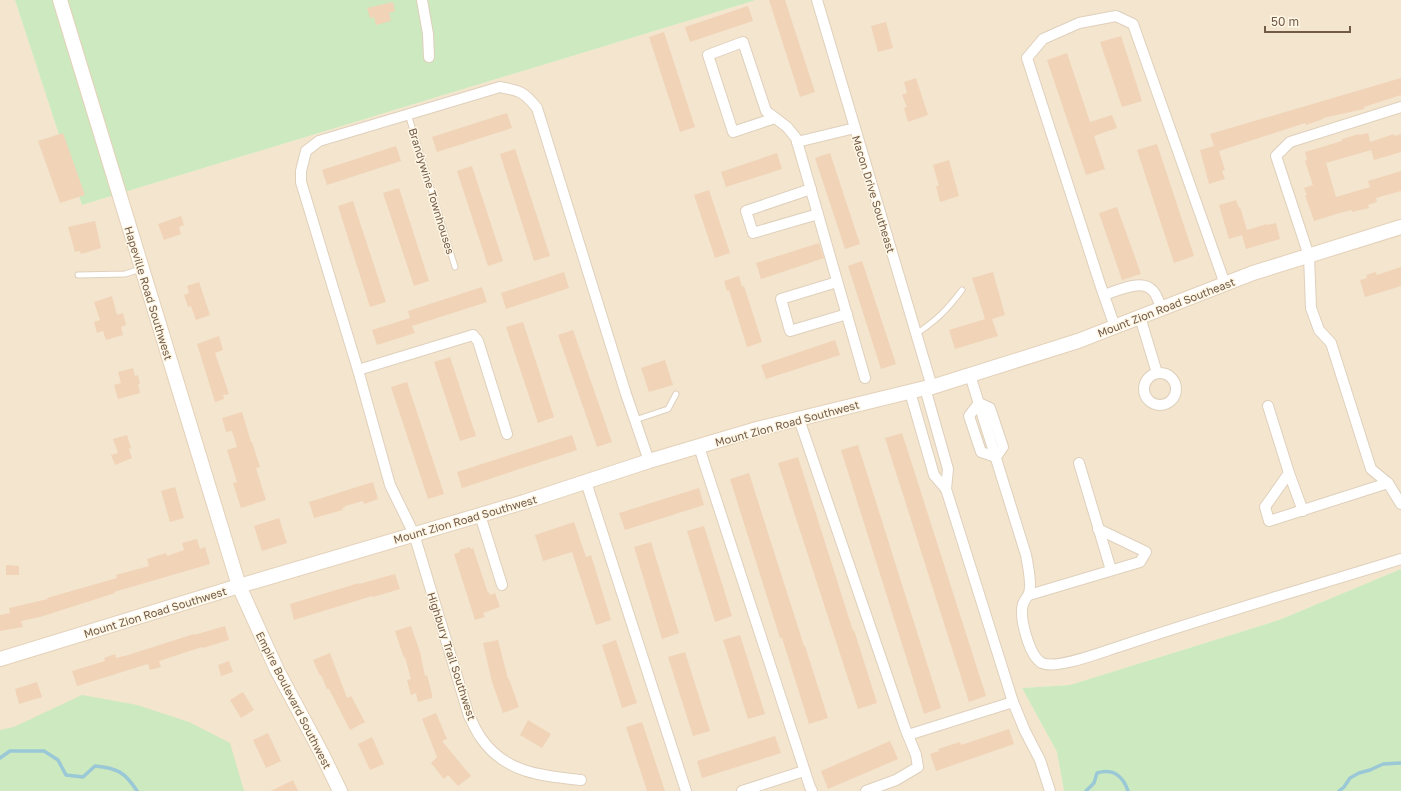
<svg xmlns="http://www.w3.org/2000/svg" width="1401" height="791" font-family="'Golos Text',sans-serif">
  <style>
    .residential { fill: #f3e5ce }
    .green { fill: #cce9bf }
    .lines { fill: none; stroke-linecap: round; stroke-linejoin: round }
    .stream { stroke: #9bc8d6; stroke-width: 3.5 }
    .building { fill: #f1d3b8 }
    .lane-casing { stroke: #dfd0bc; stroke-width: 7 }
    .street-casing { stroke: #dfd0bc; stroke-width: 12 }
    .secondary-casing { stroke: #e4d1ba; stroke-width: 16 }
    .lane { stroke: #fff; stroke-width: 5 }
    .street { stroke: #fff; stroke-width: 10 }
    .secondary { stroke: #fff; stroke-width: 14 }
    .labels { text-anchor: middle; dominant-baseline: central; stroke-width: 3; stroke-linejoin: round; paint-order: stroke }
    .street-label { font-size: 11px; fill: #725a48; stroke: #fff7e5 }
  </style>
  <rect width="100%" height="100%" fill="#fcf3e0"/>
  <path class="residential" d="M0,0H15L82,205L756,0H1401V569L1279,620L1070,685L1022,688L1057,752L1064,791H0Z"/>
  <g class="green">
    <path d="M15,0H756L82,205Z"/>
    <path d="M1401,569V791H1064L1057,752L1022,688L1070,685L1279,620Z"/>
    <path d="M82,695L137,705L189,722L230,743L244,791H0V730L14,727Z"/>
  </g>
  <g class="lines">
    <g class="stream">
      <path d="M0,758L10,751H44L58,760L66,775L83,777L95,766C117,768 125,772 137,791"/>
      <path d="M1086,791L1094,783L1097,773C1113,768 1123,776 1128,791"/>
      <path d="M1339,791L1344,787L1350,778L1359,773L1370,770L1383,764L1401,763"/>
    </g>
  </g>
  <g class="building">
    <path d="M769,0H785L815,92L800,97Z"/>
    <path d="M393,2L395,11L389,13L391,21L376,25L374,17L370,18L367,8Z"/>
    <path d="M748,6L753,21L690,42L685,27Z"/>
    <path d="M886,22L893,48L878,52L871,26Z"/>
    <path d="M664,32L695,127L680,132L649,37Z"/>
    <path d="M1121,36L1142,101L1122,107L1100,42Z"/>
    <path d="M1067,53L1090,122L1112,115L1117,128L1094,136L1105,169L1086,175L1047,60Z"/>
    <path d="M916,78L928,115L908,122L904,108L907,107L902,95L907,93L904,82Z"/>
    <path d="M1401,78V95L1364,107V109L1323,118V119L1306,125L1305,123L1219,151L1225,170L1222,171L1225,179L1209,184L1200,150L1214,146L1210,134Z"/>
    <path d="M507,113L512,128L437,152L432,137Z"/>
    <path d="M63,133L85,195L60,203L38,141Z"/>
    <path d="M1368,133L1370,142L1394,134L1395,136L1401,134V152L1374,160L1371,150L1326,163L1336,197L1370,187L1368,181L1401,171V191L1376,198L1377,202L1368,205L1369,208L1352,212V210L1343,212L1314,221L1305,195H1307L1304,188L1313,185L1305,161L1307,160L1305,152L1342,141V139L1359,134V135Z"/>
    <path d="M1157,144L1194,256L1174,263L1137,150Z"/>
    <path d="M396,146L401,161L327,185L322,170Z"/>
    <path d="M515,149L550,256L534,261L500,154Z"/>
    <path d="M777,153L782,169L726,187L721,172Z"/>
    <path d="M830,153L860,244L845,249L815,158Z"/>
    <path d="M949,160L959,196L940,202L936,186H939L933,165Z"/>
    <path d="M472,166L503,261L488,266L457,171Z"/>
    <path d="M399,188L429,281L414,286L383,193Z"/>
    <path d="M709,190L730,253L715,258L694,195Z"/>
    <path d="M1236,200L1239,208L1240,207L1247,230L1267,224V225L1276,223L1280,239L1246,249L1242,235L1229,239L1219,205Z"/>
    <path d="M353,201L386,302L370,307L338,206Z"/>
    <path d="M1117,207L1141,274L1122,280L1099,213Z"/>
    <path d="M181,216L184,225L179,227L181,234L164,240L158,224Z"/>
    <path d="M95,221L101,248L81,254L80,251L75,252L68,227Z"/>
    <path d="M819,243L824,258L761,279L756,263Z"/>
    <path d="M862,261L896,364L881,369L848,266Z"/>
    <path d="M1401,267V286L1365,297L1360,280L1367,278L1366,275L1376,272L1377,275Z"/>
    <path d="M564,272L569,288L506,309L501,293Z"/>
    <path d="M993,272L1005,315L992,319L998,336L955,349L949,330L985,319L972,278Z"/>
    <path d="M739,276L742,287L744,286L762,342L747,347L729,290L727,291L724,281Z"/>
    <path d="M199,282L210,315L196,320L191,306L188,307L184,295L189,293L187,286Z"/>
    <path d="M482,287L487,302L412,326L415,333L377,345L372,330L410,318L408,311Z"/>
    <path d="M112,296L117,315L123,313L126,325L121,327L123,335L106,340L103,331L97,333L94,322L100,320L94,302Z"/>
    <path d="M523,322L554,417L538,423L506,327Z"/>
    <path d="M573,330L612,442L597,447L558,335Z"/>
    <path d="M219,336L223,350L215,353L229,394L223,395L224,399L215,402L197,344Z"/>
    <path d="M835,340L840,355L766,379L761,365Z"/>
    <path d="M450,357L476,436L460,441L434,362Z"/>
    <path d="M665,360L673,385L649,392L641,368Z"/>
    <path d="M133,368L135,376L138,375L140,384H138L140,393L118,399L114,385L121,383L118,372Z"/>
    <path d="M407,382L444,494L428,499L391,387Z"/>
    <path d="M242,412L251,442H252L260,467L256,468L266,500L241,508L233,483L237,482L227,450L237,447L232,431L226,432L222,418Z"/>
    <path d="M902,433L986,696L969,702L885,438Z"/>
    <path d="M127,435L131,448L129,449L132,458L115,465L111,455L118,453L113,439Z"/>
    <path d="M572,435L577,450L462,488L457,472Z"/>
    <path d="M858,445L941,708L924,714L841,450Z"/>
    <path d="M798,457L853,631L854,630L877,703L858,709L778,463Z"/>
    <path d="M749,473L804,646H805L828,718L809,724L782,638H780L730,479Z"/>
    <path d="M373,482L378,499L364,504L363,501L345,506V507L342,508L343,510L314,518L309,502Z"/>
    <path d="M175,487L184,518L170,522L161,491Z"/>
    <path d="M699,488L704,505L625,530L619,513Z"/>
    <path d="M279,518L287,543L262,551L254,526Z"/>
    <path d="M574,522L586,557L591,555L611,620L596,625L572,552L543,561L535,535Z"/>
    <path d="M704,526L732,616L715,622L687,531Z"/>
    <path d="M197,539L200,549L205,547L210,564L114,592L115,593L40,617L21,621L23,627L0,631V615L10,613L9,608L48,599L47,598L117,578L116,575L149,566L147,559L166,553L167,556L184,550L182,543Z"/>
    <path d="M651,542L679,633L662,639L634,547Z"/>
    <path d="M470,547L471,549L473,548L488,593L489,592L490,595L495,593L500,607L483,613L485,617L475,620L454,554L460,552L459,550Z"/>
    <path d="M6,565L19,566V575H6Z"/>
    <path d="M395,574L400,589L373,597L372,596L294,620L290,604L359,583V584Z"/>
    <path d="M225,626L229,640L203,648L202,647L159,661L161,667L150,670L148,664L77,686L72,671L105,661L104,658L115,654L116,658L128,655L194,634V635Z"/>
    <path d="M411,626L420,652L425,676L427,675L432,694V698L418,702L416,693L411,695L407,680L411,679L405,657L404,658L395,631Z"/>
    <path d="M740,635L765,714L748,719L723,640Z"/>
    <path d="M498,640L508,679H509L519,707L503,713L492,682L483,643Z"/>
    <path d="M616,640L637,703L622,708L602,645Z"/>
    <path d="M685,652L710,731L693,736L668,657Z"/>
    <path d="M330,653L347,698L351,696L365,722L350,730L329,689H327L321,675L320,676L313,660Z"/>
    <path d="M229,661L233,672L221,676L218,665Z"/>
    <path d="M37,682L42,697L19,704L15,689Z"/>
    <path d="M243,692L254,710L241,718L230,700Z"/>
    <path d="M436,713L447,739L442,741L471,776L458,786L448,775L444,779L431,763L437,757L422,719Z"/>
    <path d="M528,720L551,734L542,748L520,735Z"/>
    <path d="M642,722L665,791H647L626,727Z"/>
    <path d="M1009,729L1014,744L936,771L930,754L939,751L938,749L960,742L961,745Z"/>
    <path d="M268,733L281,761L266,768L253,740Z"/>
    <path d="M775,736L781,753L702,778L697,761Z"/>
    <path d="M372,737L384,764L370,770L358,744Z"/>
    <path d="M890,741L898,759L828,789L821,771Z"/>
    <path d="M293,780L298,791H271Z"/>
  </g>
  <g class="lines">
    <defs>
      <g id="lane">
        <path d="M408,114L455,267"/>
        <path d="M78,275L125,274L141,269"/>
        <path d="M916,334C937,320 947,310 962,290"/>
        <path d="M635,420L668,409L676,394"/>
      </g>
      <g id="street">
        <path d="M422,0L428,34L429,57"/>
        <path d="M817,0L932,387"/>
        <path d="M1401,107L1290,142L1276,156L1309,256L1311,308L1319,330L1331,343L1371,469L1388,483L1401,504"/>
        <path d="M775,118L733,132L708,55L743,42L766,111L787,127L796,138L865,378"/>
        <path d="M797,142L855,128"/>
        <path d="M811,189L746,211L753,233L818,214"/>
        <path d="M837,282L781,299L790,331L847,314"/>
        <path d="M1104,295C1117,291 1142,278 1153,291C1157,295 1159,303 1162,309"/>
        <path d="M1140,317L1157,373"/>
        <path d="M1115,327L1100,284L1027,58L1043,39L1079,23L1116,16L1133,24L1225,284"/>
        <path d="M358,370L473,335L478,341L507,434"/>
        <circle cx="1160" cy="389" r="16"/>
        <path d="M970,375L1026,555C1028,565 1030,575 1030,585C1030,597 1026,596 1023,604C1019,617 1029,656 1042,663C1057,670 1104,651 1121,646C1213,615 1307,588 1401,559"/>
        <path d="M925,388L948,469L946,489L958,527L1013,702L1025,731L1040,760L1050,791"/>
        <path d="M910,392L934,475L946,489"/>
        <path d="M979,403L969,416L981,452L996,457"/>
        <path d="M979,403L990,408L1003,447L996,457"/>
        <path d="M1268,406L1289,473L1303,511"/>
        <path d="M799,419L905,728L916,755L918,767L896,780L866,791"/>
        <path d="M699,447L810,787L812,791"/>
        <path d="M1079,463L1111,570"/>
        <path d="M1289,473L1265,507L1269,521L1388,483"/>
        <path d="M586,482L686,791"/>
        <path d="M480,515L502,585"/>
        <path d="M1029,595L1140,562L1146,552L1098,529"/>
        <path d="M908,735L1013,702"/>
        <path d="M581,780C542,776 505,773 481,738C476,731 473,723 469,716L414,534L390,485L358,370L301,182V171L306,151L319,141L500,87C521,91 524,92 537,108L626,394L649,461"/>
        <path d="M742,791L804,771"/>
      </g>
      <g id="secondary">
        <path d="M60,0L239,586L277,670L322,754L340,791"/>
        <path d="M0,659L239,586L524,502L649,461L757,429L925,388L932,387L1078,341L1253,273L1401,227"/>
      </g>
    </defs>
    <use href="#lane" class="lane-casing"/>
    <use href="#street" class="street-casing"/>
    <use href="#secondary" class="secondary-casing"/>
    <use href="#lane" class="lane"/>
    <use href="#street" class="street"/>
    <use href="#secondary" class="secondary"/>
  </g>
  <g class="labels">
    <g class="street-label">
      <text transform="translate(432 191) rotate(73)">Brandywine Townhouses</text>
      <text transform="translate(874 194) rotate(73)">Macon Drive Southeast</text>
      <text transform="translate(149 293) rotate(73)">Hapeville Road Southwest</text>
      <text transform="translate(1166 307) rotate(-21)">Mount Zion Road Southeast</text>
      <text transform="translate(787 423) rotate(-15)">Mount Zion Road Southwest</text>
      <text transform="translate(465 519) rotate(-16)">Mount Zion Road Southwest</text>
      <text transform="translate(155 612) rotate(-17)">Mount Zion Road Southwest</text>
      <text transform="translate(452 656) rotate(72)">Highbury Trail Southwest</text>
      <text transform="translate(294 700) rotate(63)">Empire Boulevard Southwest</text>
    </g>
  </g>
  <path d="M1265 26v6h85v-6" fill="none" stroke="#725a48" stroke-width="2"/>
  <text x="1271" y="26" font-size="12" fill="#725a48" stroke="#fff7e5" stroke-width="3" paint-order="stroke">50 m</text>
</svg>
